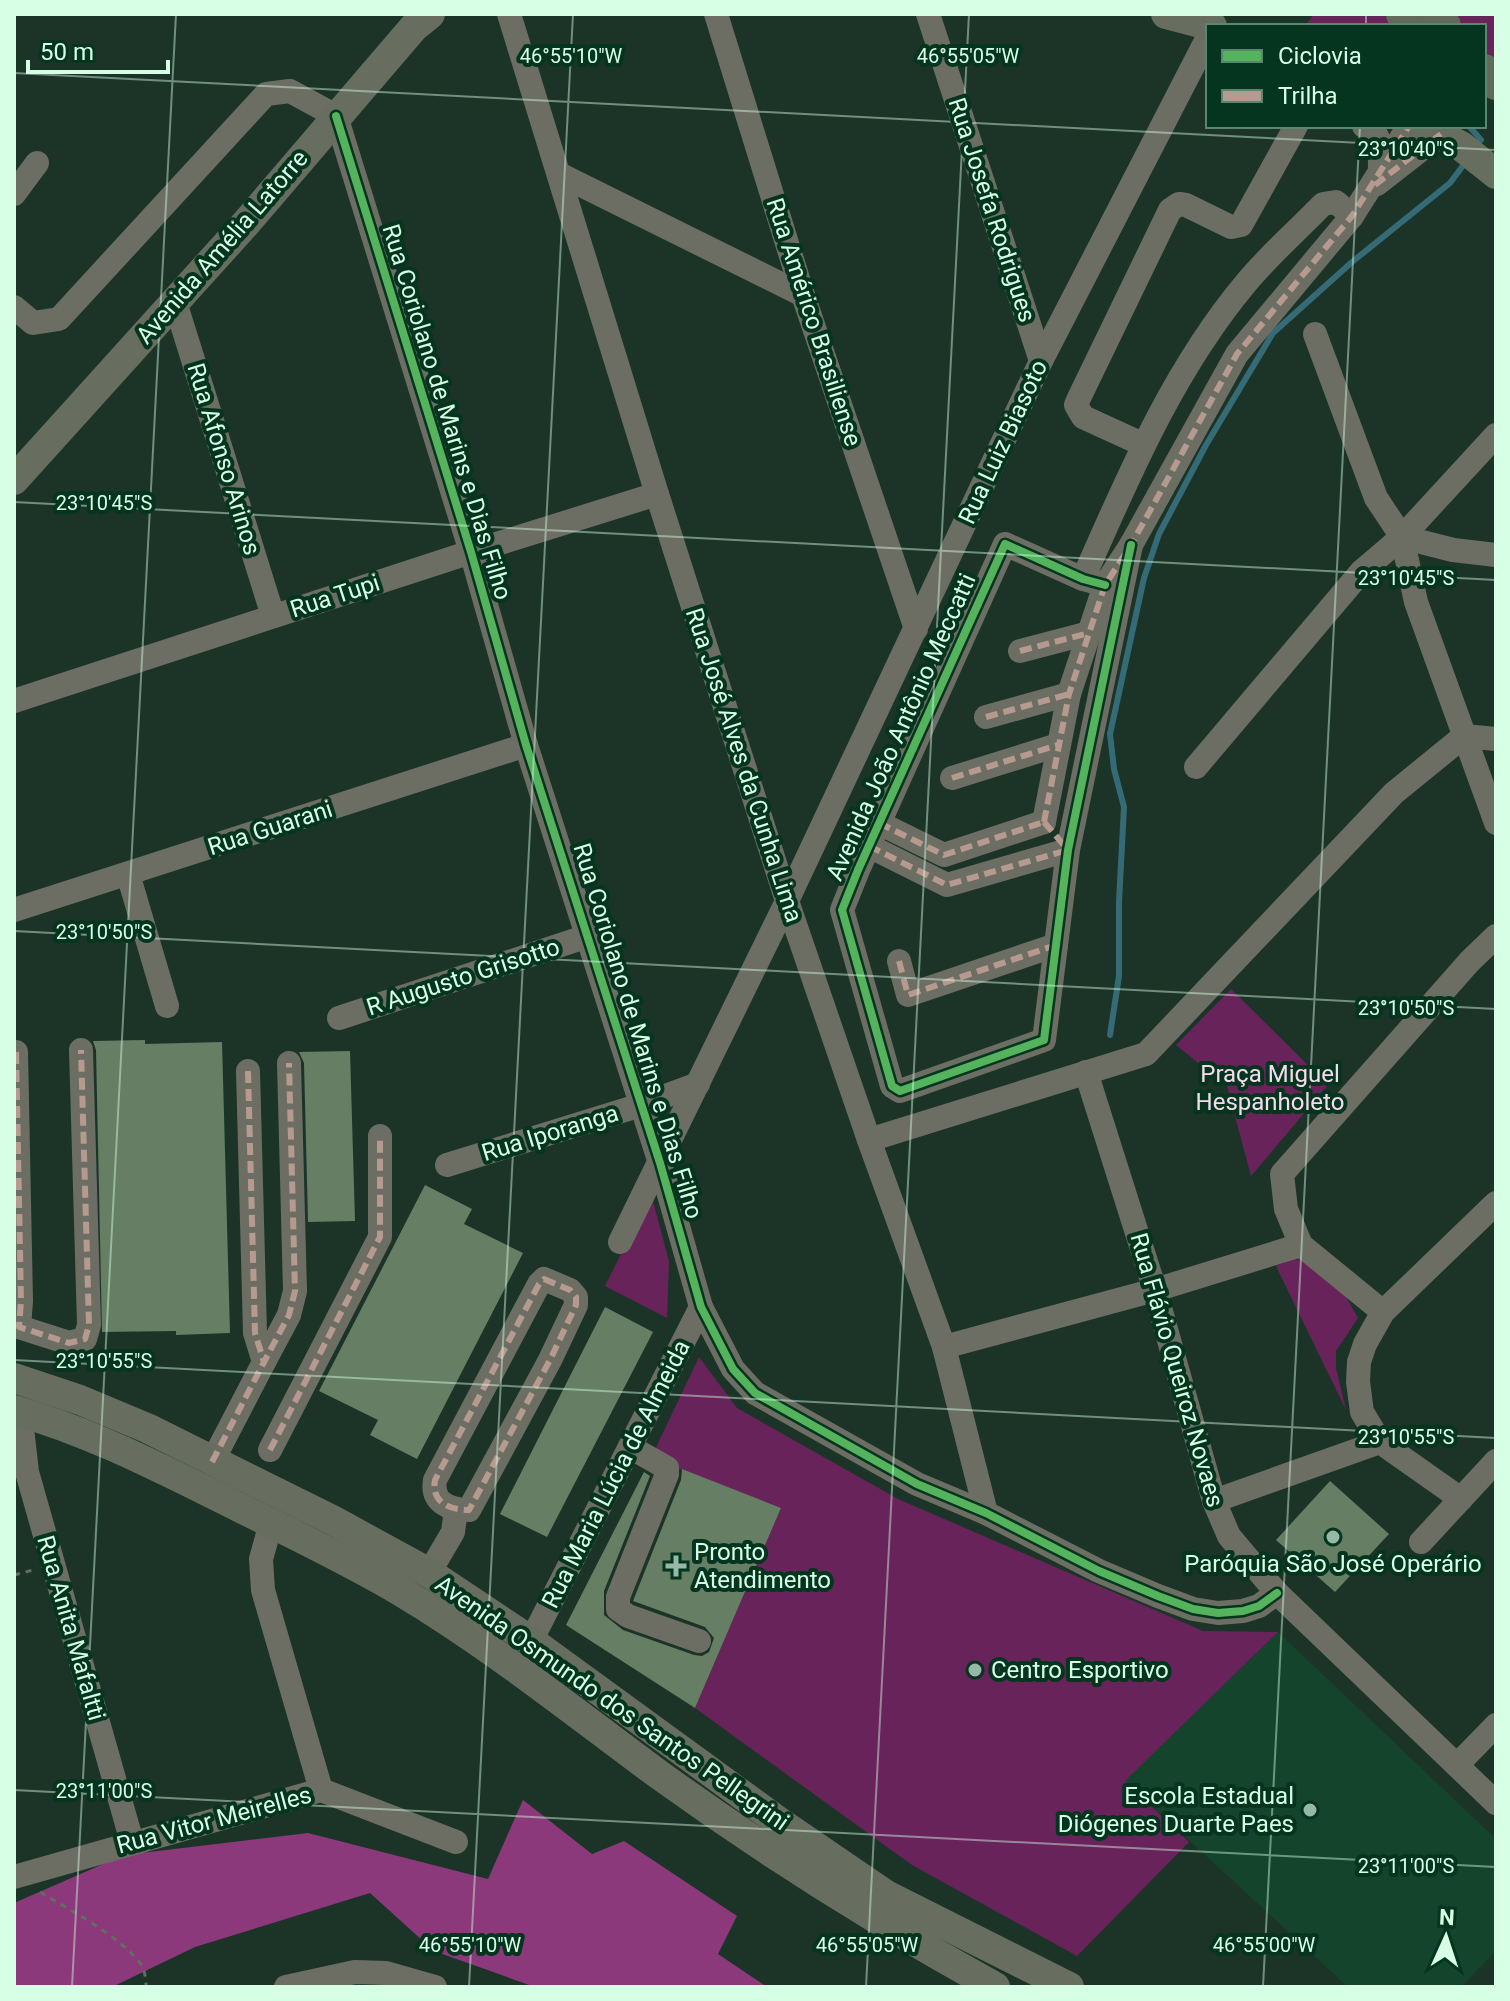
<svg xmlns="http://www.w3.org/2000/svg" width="1510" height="2001" font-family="Roboto,sans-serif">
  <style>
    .built { fill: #15442c }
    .green { fill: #69235b }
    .forest { fill: #8c397b }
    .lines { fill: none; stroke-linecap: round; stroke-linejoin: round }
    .stream { stroke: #356b77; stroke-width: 6 }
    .building { fill: #657e64 }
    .path { stroke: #636d62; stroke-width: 3; stroke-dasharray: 6 6; stroke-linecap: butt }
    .minor { stroke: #6c6e63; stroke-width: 24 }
    .major { stroke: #676e5f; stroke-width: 30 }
    .highway { stroke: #616a5b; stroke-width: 34 }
    .quiet { stroke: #b69a8f; stroke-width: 6; stroke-dasharray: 12 6; stroke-linecap: butt }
    .cycleway-casing { stroke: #05351e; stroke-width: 13 }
    .cycleway { stroke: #56b35d; stroke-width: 8 }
    .ticks { fill: none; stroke: #d7ffe6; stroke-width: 2; stroke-opacity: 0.45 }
    .poi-dot { fill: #96b8a4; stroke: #05351e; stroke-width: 3 }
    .labels { text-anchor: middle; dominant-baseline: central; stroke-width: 8; stroke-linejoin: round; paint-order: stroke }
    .street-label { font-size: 24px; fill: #d7ffe6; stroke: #05351e }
    .park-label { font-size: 24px; fill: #f6dbed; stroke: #05351e }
    .poi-label { font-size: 24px; fill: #d7ffe6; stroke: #05351e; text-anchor: start }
    .ticks-label { font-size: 20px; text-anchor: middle; fill: #d7ffe6; stroke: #05351e; stroke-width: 8; stroke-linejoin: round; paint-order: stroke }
  </style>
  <rect width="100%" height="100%" fill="#1c3428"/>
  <path class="built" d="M1278,1632L1496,1839V1951L1461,1987H1348L1125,1781Z"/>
  <g class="green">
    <path d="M1314,14H1386L1399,26H1305Z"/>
    <path d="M1445,14H1496V74L1484,61V26H1455Z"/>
    <path d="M1231,989L1328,1085L1251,1176L1227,1086L1176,1045Z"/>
    <path d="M651,1194L669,1261L667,1318L605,1286Z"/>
    <path d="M1294,1259L1302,1260L1345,1295L1358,1318L1336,1351V1368L1346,1410L1276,1266Z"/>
    <path d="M699,1357L737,1408L898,1499L1203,1631L1278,1632L1125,1781L1189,1842L1077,1956L912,1865L695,1708L781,1508L651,1458Z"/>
  </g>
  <path class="forest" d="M523,1800L592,1854L624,1841L737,1916L718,1954L767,1987H535L434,1951L370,1893L195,1947L112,1987H14V1903L124,1855L308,1833L488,1879Z"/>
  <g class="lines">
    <g class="stream">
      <path d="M1469,126L1481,140"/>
      <path d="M1110,1035L1119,976V902L1124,807L1114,769L1110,734L1144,578L1159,534L1206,445L1273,333L1352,262L1450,183L1462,167"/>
    </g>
  </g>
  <g class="building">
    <path d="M145,1040V1044L222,1042L230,1333L176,1335V1331L102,1332L96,1050L93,1041Z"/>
    <path d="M350,1051L355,1221L308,1222L304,1063L299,1052Z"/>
    <path d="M425,1185L472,1209L464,1224L523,1253L417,1459L370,1435L378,1420L319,1391Z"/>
    <path d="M605,1307L653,1332L547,1537L500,1514Z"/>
    <path d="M682,1469L781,1508L695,1708L566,1625L644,1472L650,1476L604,1591V1615L623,1630L694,1655L702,1656L709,1652L714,1638L705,1627L633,1601L681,1480Z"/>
    <path d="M1330,1481L1389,1534L1335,1592L1276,1540Z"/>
  </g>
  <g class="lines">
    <g class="path">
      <path d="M14,1575L33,1570"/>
      <path d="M40,1892C70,1910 112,1932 136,1958C144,1966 146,1976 146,1987"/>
    </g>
    <g class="minor">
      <path d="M509,14L657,494L787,901L869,1140L944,1347L986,1513"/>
      <path d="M716,14L803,295L916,629"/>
      <path d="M928,14L1041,361"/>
      <path d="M1364,126C1386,136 1379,150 1380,171"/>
      <path d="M559,174L803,295"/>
      <path d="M1377,184L1441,134"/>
      <path d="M14,194L37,163"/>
      <path d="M175,302L273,616"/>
      <path d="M14,307L33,323L59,319L266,94L290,91L336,116L471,552L526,745L660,1163L701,1307L733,1369L755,1393L917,1484L986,1513L1099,1571L1158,1596L1193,1609L1218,1613L1243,1611L1259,1606L1277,1593"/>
      <path d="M1315,334L1376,498L1402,537L1416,602L1496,823"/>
      <path d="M1142,444L1083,417L1076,405L1079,398L1170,210L1179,204L1186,205L1231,227L1241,225L1296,126"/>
      <path d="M1402,537L1453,550L1496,555"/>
      <path d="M1083,579C1128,477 1173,370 1246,283C1269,255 1298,230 1323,204L1336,202L1352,216"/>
      <path d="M1105,585L1083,579L1005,544L858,870L842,910L892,1086L900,1091L1044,1040L1068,850L1131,545"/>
      <path d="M1020,651L1089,633"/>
      <path d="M14,701L471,552L657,494"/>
      <path d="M986,717L1069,694"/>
      <path d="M1196,767L1361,572L1402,537L1496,435"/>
      <path d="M952,778L1058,745"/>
      <path d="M1044,822L1069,694L1105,585L1131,545L1237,354L1352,216L1409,126"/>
      <path d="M879,823L944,855L1044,822"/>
      <path d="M869,846L947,885L1068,850"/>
      <path d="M128,874L167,1006"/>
      <path d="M14,910L526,745"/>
      <path d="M899,961L908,995L1056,945"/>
      <path d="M339,1018L588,936"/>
      <path d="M16,1052L21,1301L19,1327L69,1343L85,1339L89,1325L81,1050"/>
      <path d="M248,1071L255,1333L264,1362L289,1315L295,1291L289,1063"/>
      <path d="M1086,1072L1155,1290L1214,1501L1229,1536L1277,1593L1496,1803"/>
      <path d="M869,1140L1146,1054L1394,793L1464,736L1496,739"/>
      <path d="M447,1165L641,1105L698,1084"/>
      <path d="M620,1242L787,901L1041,361L1208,37"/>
      <path d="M544,1279L570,1290L576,1297V1305L550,1360L469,1510C449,1510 431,1502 435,1480L539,1284Z"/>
      <path d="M1383,1312L1301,1245L1286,1209L1282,1174L1470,961L1496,936"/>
      <path d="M944,1347L1155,1290L1301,1245"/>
      <path d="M20,1411L27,1472L132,1842"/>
      <path d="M630,1447L667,1468V1474L618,1597V1609L628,1616L699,1641"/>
      <path d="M270,1450L380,1237V1136"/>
      <path d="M212,1462L264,1362"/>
      <path d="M1461,1499L1380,1442L1362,1412L1358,1382L1359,1362L1365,1344L1383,1312L1496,1203"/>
      <path d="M1214,1501L1380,1442"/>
      <path d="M271,1523L261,1559L263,1590L321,1790"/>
      <path d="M1421,1542L1496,1461"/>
      <path d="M429,1573L453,1532L456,1510"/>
      <path d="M531,1641L701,1307"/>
      <path d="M1458,1764L1496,1725"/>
      <path d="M14,1877L321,1790L456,1842"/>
      <path d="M286,1987L355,1972L386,1973L435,1987"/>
    </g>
    <g class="major">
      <path d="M1166,14L1212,26"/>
      <path d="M1423,126L1461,146L1496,174"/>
      <path d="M14,480L247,222L414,27L430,14"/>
      <path d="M14,1378L80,1400L147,1428L334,1521L429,1573L531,1641L782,1824L886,1895L1069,1987"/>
      <path d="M14,1410C88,1431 156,1466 225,1500C284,1530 345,1558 402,1592C492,1646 574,1712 658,1774C766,1852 879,1923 995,1987"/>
    </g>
    <g class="highway">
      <path d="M1403,14L1416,26"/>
      <path d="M1435,14L1444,26"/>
      <path d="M1484,71L1496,83"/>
    </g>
    <g class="quiet">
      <path d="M1375,185L1441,134"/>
      <path d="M1020,651L1089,633"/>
      <path d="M986,717L1069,694"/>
      <path d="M952,778L1058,745"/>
      <path d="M1044,822L1069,694L1105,585L1131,545L1237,354L1352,216L1409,126"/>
      <path d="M1044,822L1068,850"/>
      <path d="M879,823L944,855L1044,822"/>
      <path d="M869,846L947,885L1068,850"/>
      <path d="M899,961L908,995L1056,945"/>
      <path d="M16,1052L21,1301L19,1327L69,1343L85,1339L89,1325L81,1050"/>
      <path d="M248,1071L255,1333L264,1362L289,1315L295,1291L289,1063"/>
      <path d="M544,1279L570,1290L576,1297V1305L550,1360L469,1510C449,1510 431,1502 435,1480L539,1284Z"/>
      <path d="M270,1450L380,1237V1136"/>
      <path d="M212,1462L264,1362"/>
    </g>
    <defs>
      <g id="cycleway">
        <path d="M336,116L471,552L526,745L660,1163L701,1307L733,1369L755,1393L917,1484L986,1513L1099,1571L1158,1596L1193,1609L1218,1613L1243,1611L1259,1606L1277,1593"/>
        <path d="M1105,585L1083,579L1005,544L858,870L842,910L892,1086L900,1091L1044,1040L1068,850L1131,545"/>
      </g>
    </defs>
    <use href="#cycleway" class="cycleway-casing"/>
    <use href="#cycleway" class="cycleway"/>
  </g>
  <path class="ticks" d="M1366,26V14M14,73L1496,150M14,502L1496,580M14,931L1496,1009M14,1360L1496,1438M14,1790L1496,1867M72,1987L176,14M469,1987L573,14M866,1987L969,14M1263,1987L1360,126"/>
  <g class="poi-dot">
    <circle cx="1333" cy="1537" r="8"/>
    <path d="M672 1554h8v8h8v8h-8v8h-8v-8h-8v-8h8z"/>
    <circle cx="975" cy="1670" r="8"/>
    <circle cx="1310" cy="1810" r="8"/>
  </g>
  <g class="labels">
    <g class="street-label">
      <text transform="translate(992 210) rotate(72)">Rua Josefa Rodrigues</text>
      <text transform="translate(222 247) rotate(-49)">Avenida Amélia Latorre</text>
      <text transform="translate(814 322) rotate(72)">Rua Américo Brasiliense</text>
      <text transform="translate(447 412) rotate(73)">Rua Coriolano de Marins e Dias Filho</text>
      <text transform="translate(1003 442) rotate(-65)">Rua Luiz Biasoto</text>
      <text transform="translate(224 459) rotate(73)">Rua Afonso Arinos</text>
      <text transform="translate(335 596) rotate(-18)">Rua Tupi</text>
      <text transform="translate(901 727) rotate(-66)">Avenida João Antônio Meccatti</text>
      <text transform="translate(744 765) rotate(72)">Rua José Alves da Cunha Lima</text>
      <text transform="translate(270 828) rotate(-18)">Rua Guarani</text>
      <text transform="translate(463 977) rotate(-18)">R Augusto Grisotto</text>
      <text transform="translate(638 1031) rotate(73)">Rua Coriolano de Marins e Dias Filho</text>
      <text transform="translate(550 1133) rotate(-17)">Rua Iporanga</text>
      <text transform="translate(1177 1370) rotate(74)">Rua Flávio Queiroz Novaes</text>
      <text transform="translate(616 1474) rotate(-63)">Rua Maria Lúcia de Almeida</text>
      <text transform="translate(71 1628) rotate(74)">Rua Anita Mafaltti</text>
      <text transform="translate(612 1703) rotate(35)">Avenida Osmundo dos Santos Pellegrini</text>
      <text transform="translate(214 1820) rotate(-15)">Rua Vitor Meirelles</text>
    </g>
    <g class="park-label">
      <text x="1270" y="1074">Praça Miguel<tspan x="1270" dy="28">Hespanholeto</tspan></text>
    </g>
    <g class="poi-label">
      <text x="694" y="1552">Pronto<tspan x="694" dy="28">Atendimento</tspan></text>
      <text x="1333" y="1564" text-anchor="middle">Paróquia São José Operário</text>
      <text x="991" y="1670">Centro Esportivo</text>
      <text x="1294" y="1796" text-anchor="end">Escola Estadual<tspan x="1294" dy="28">Diógenes Duarte Paes</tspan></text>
    </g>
  </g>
  <g class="ticks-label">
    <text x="571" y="63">46°55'10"W</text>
    <text x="968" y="63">46°55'05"W</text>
    <text x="1406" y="156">23°10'40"S</text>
    <text x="104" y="510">23°10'45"S</text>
    <text x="1406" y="585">23°10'45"S</text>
    <text x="104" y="939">23°10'50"S</text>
    <text x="1406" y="1015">23°10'50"S</text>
    <text x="104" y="1368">23°10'55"S</text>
    <text x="1406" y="1444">23°10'55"S</text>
    <text x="104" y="1798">23°11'00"S</text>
    <text x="1406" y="1873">23°11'00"S</text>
    <text x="470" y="1952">46°55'10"W</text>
    <text x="867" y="1952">46°55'05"W</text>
    <text x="1264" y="1952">46°55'00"W</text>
  </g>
  <rect width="1510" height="2001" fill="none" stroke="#d7ffe6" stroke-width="32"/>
  <rect x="1206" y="24" width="280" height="104" fill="#05351e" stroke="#59866e" stroke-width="2"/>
  <rect x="1222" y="50" width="40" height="12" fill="#56b35d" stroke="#59866e" stroke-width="2"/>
  <text x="1278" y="64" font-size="24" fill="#d7ffe6">Ciclovia</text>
  <rect x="1222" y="90" width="40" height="12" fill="#b69a8f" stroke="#59866e" stroke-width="2"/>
  <text x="1278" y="104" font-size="24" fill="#d7ffe6">Trilha</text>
  <g transform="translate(1446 1937) rotate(3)" stroke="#05351e" stroke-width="6" paint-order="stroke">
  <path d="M0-6L14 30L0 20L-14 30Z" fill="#d7ffe6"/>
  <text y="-12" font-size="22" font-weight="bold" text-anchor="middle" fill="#d7ffe6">N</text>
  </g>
  <path d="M28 60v12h140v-12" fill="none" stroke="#d7ffe6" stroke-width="4"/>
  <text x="40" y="60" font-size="24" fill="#d7ffe6" stroke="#05351e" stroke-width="6" paint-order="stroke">50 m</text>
</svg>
